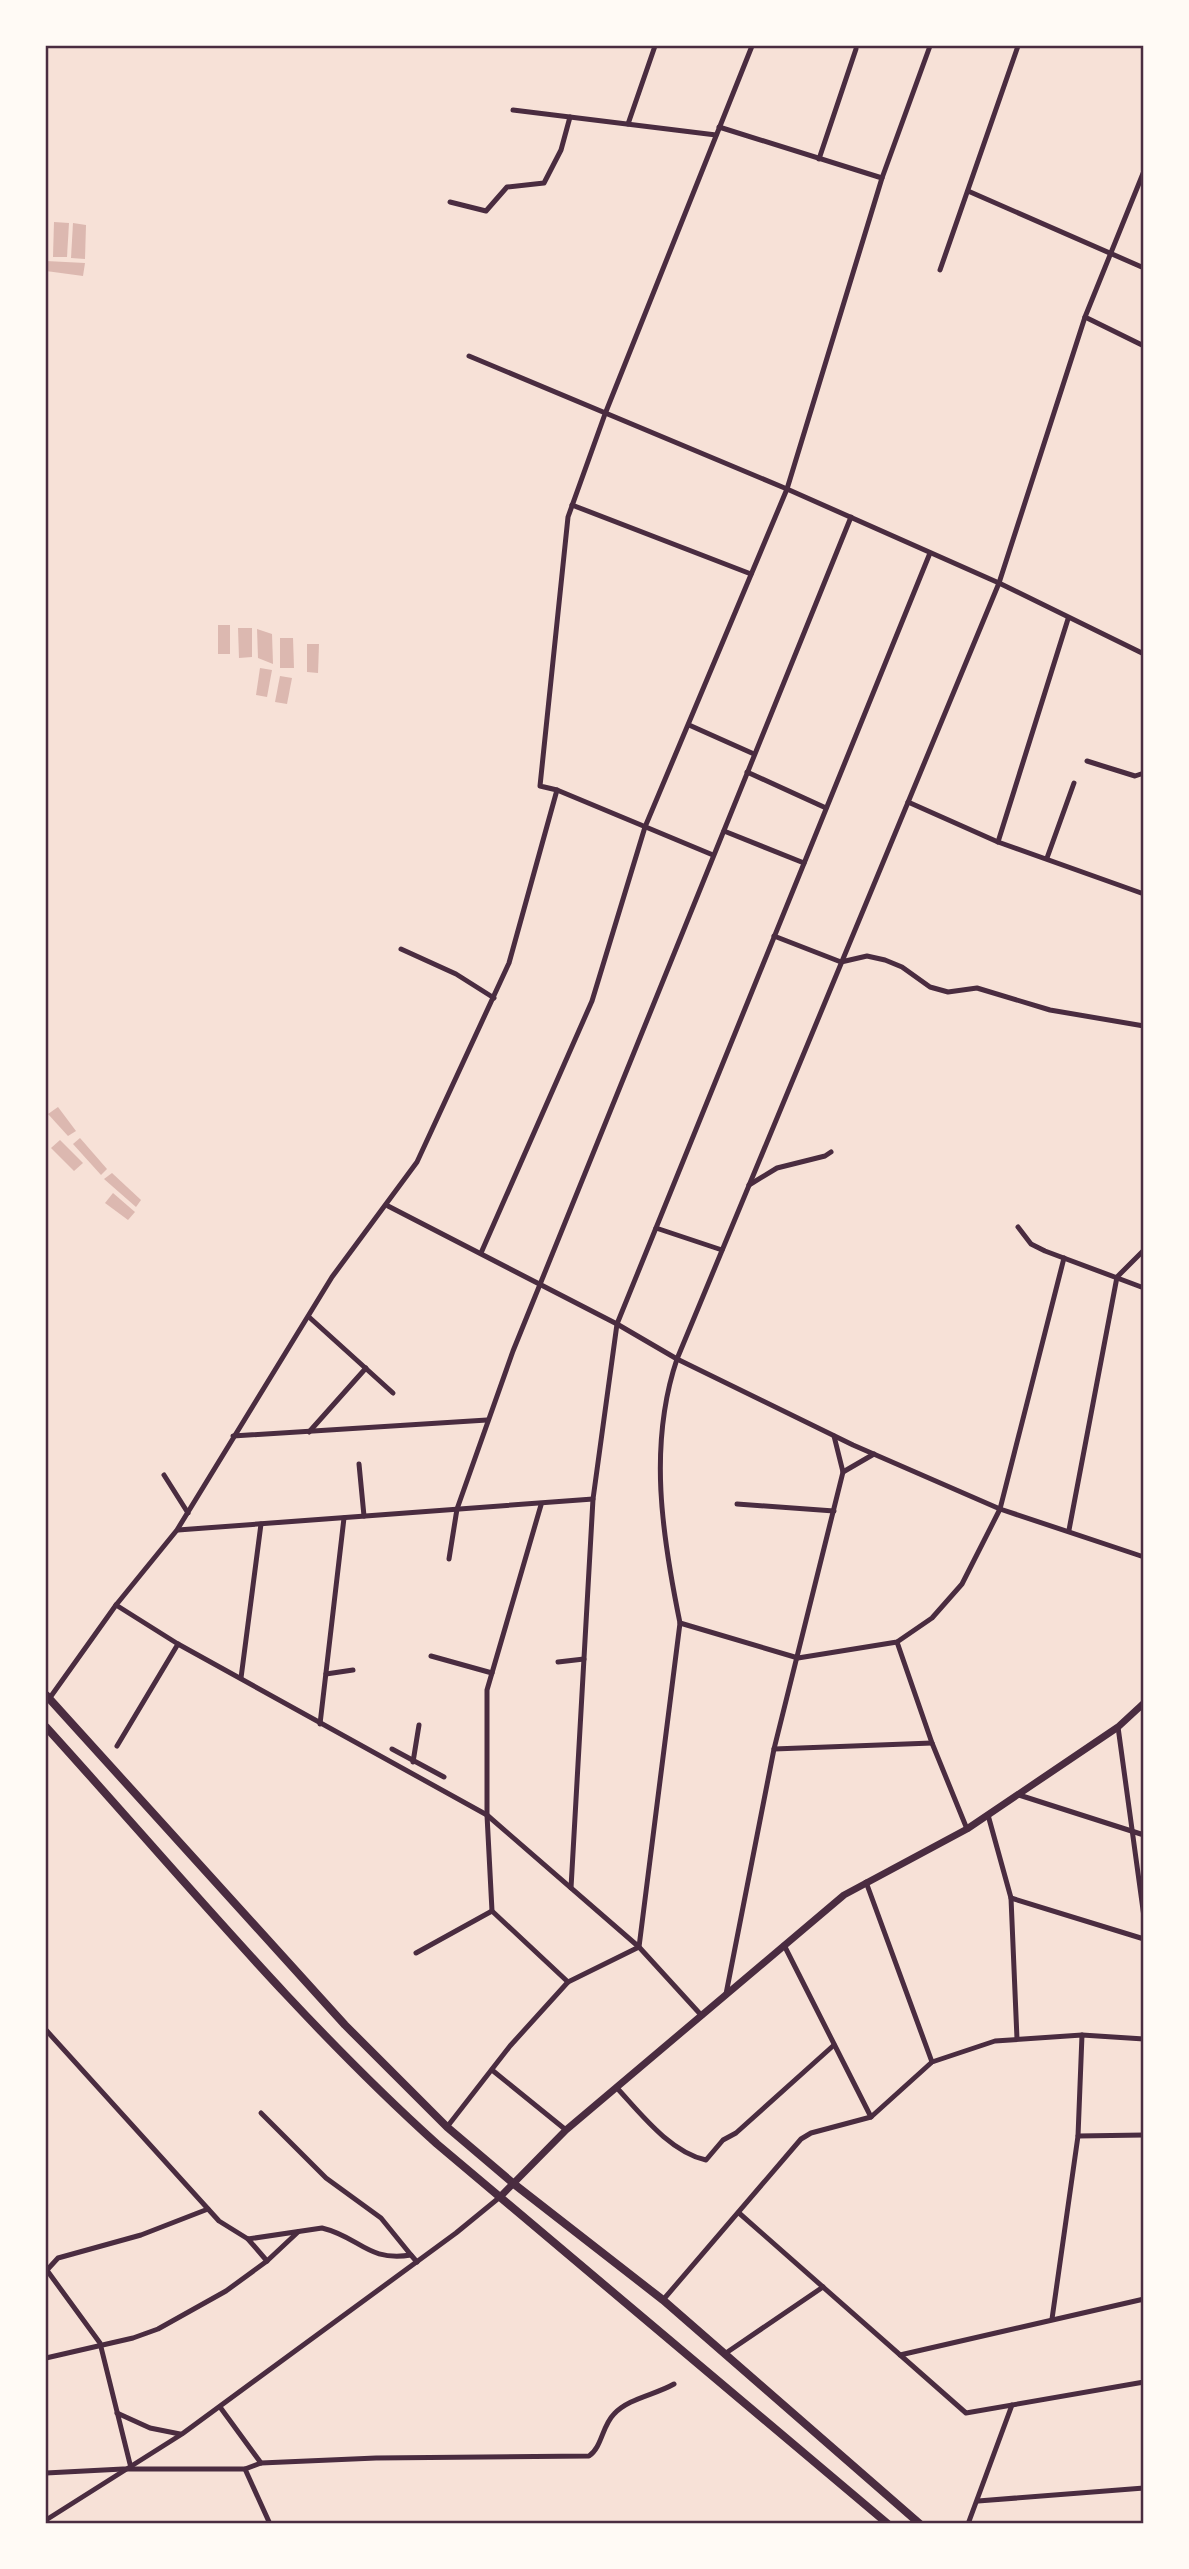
<svg xmlns="http://www.w3.org/2000/svg" width="1189" height="2569" font-family="Georgia,serif">
  <style>
    .water { fill: #dcb8b0 }
    .lines { fill: none; stroke-linecap: round; stroke-linejoin: round }
    .minor { stroke: #4a2c40; stroke-width: 5 }
    .secondary { stroke: #4a2c40; stroke-width: 7 }
    .trunk { stroke: #4a2c40; stroke-width: 8 }
    .neatline { fill: none; stroke: #4a2c40; stroke-width: 2.5 }
  </style>
  <rect width="100%" height="100%" fill="#f7e1d7"/>
  <g class="water">
    <path d="M54,222L69,223L67,257H53Z"/>
    <path d="M73,223L86,225L85,259L71,258Z"/>
    <path d="M46,261L85,263L83,276L46,271Z"/>
    <rect x="218" y="625" width="12" height="29"/>
    <path d="M238,628H252V657L239,658Z"/>
    <path d="M257,629L272,634L273,664L258,658Z"/>
    <path d="M280,638H293L294,668H280Z"/>
    <path d="M307,644H319L318,673L307,672Z"/>
    <path d="M260,668L272,670L267,697L256,695Z"/>
    <path d="M280,676L292,678L287,704L275,702Z"/>
    <path d="M58,1107L76,1131L68,1136L48,1114Z"/>
    <path d="M80,1138L107,1169L101,1175L73,1144Z"/>
    <path d="M60,1140L83,1163L74,1171L51,1148Z"/>
    <path d="M112,1173L141,1200L136,1207L104,1179Z"/>
    <path d="M113,1193L135,1212L128,1220L105,1203Z"/>
  </g>
  <g class="lines">
    <g class="minor">
      <path d="M513,110L716,135"/>
      <path d="M628,124L655,46"/>
      <path d="M719,127L882,178"/>
      <path d="M819,159L856,49"/>
      <path d="M968,191L1144,268"/>
      <path d="M450,202L486,211L507,187L544,183L561,150L570,117"/>
      <path d="M940,270L1018,46"/>
      <path d="M1085,317L1144,346"/>
      <path d="M469,356L787,489L999,583L1144,654"/>
      <path d="M572,505L751,574"/>
      <path d="M689,725L754,754"/>
      <path d="M1087,761L1135,776L1144,773"/>
      <path d="M747,772L826,808"/>
      <path d="M557,790L713,855"/>
      <path d="M908,802L998,842L1144,894"/>
      <path d="M724,831L804,863"/>
      <path d="M998,842L1068,619"/>
      <path d="M1047,858L1074,783"/>
      <path d="M774,936L841,962L867,956L885,960L902,967L930,987L948,992L977,988L1050,1010L1144,1026"/>
      <path d="M401,949L456,974L494,998"/>
      <path d="M749,1185L777,1168L825,1156L831,1152"/>
      <path d="M388,1206L617,1324L677,1359L853,1445L1000,1509L1144,1557"/>
      <path d="M1018,1227L1031,1244L1045,1251L1144,1288"/>
      <path d="M656,1228L722,1250"/>
      <path d="M481,1253L592,1001L645,827L787,489L882,178L930,46"/>
      <path d="M309,1317L393,1393"/>
      <path d="M309,1432L366,1368"/>
      <path d="M233,1436L487,1420"/>
      <path d="M359,1464L364,1516"/>
      <path d="M843,1472L874,1454"/>
      <path d="M164,1475L188,1513"/>
      <path d="M737,1504L834,1511"/>
      <path d="M541,1505L487,1690V1815L492,1911L568,1982"/>
      <path d="M178,1530L593,1499"/>
      <path d="M1069,1530L1117,1277L1144,1250"/>
      <path d="M449,1559L457,1509L513,1351L851,517"/>
      <path d="M116,1605L178,1644L487,1815L639,1947L702,2016"/>
      <path d="M680,1623L798,1658L897,1642L932,1618L962,1584L1000,1509L1064,1258"/>
      <path d="M897,1642L932,1743L967,1829"/>
      <path d="M431,1656L492,1673"/>
      <path d="M558,1662L584,1659"/>
      <path d="M326,1674L353,1670"/>
      <path d="M241,1678L261,1524"/>
      <path d="M49,1699L116,1605L177,1530L332,1277L417,1162L509,963L557,790L540,786L568,517L605,414L752,46"/>
      <path d="M320,1724L344,1518"/>
      <path d="M1118,1727L1144,1917"/>
      <path d="M117,1746L178,1644"/>
      <path d="M392,1749L444,1777"/>
      <path d="M774,1749L932,1743"/>
      <path d="M413,1762L419,1725"/>
      <path d="M1019,1795L1144,1835"/>
      <path d="M988,1815L1011,1898L1017,2039"/>
      <path d="M866,1882L932,2062"/>
      <path d="M571,1888L593,1499L617,1324L930,553"/>
      <path d="M1011,1898L1144,1939"/>
      <path d="M784,1945L871,2117"/>
      <path d="M416,1953L492,1911"/>
      <path d="M726,1994L774,1749L843,1472L834,1436"/>
      <path d="M46,2030L219,2221L248,2239L322,2228C360,2237 367,2262 411,2255L417,2262"/>
      <path d="M492,2070L566,2130"/>
      <path d="M617,2088C641,2114 670,2152 706,2160L723,2140L736,2133L834,2045"/>
      <path d="M261,2113L326,2178L381,2218L411,2255"/>
      <path d="M447,2127L510,2046L568,1982L639,1947L680,1623C662,1535 648,1445 677,1359L999,583L1085,317L1144,171"/>
      <path d="M1078,2136L1144,2135"/>
      <path d="M739,2213L966,2413L1144,2382"/>
      <path d="M248,2239L267,2261"/>
      <path d="M46,2269L100,2343L130,2464"/>
      <path d="M47,2270L58,2258L141,2235L208,2209"/>
      <path d="M663,2300L801,2139L811,2133L871,2117L932,2062L995,2041L1082,2035L1144,2039"/>
      <path d="M1052,2319L1078,2136L1082,2035"/>
      <path d="M726,2353L823,2287"/>
      <path d="M900,2355L1144,2299"/>
      <path d="M46,2358L133,2338L158,2329L226,2291L267,2261L298,2232"/>
      <path d="M220,2407L261,2463"/>
      <path d="M117,2413L150,2428L180,2434"/>
      <path d="M245,2469L261,2463L376,2458L589,2456C602,2447 602,2426 614,2414C629,2398 655,2395 674,2384"/>
      <path d="M46,2473L123,2469H245L270,2524"/>
      <path d="M978,2501L1144,2488"/>
      <path d="M46,2520L182,2434L456,2233L500,2197"/>
      <path d="M968,2524L1012,2405"/>
    </g>
    <path class="secondary" d="M500,2197L566,2130L844,1895L967,1829L1118,1727L1144,1703"/>
    <g class="trunk">
      <path d="M46,1695L345,2025L447,2127L514,2184L663,2300L920,2524"/>
      <path d="M46,1727C174,1868 295,2016 437,2144L888,2524"/>
    </g>
  </g>
  <rect width="1189" height="2569" fill="none" stroke="#fffaf5" stroke-width="94"/>
  <rect x="47" y="47" width="1095" height="2475" class="neatline"/>
</svg>
